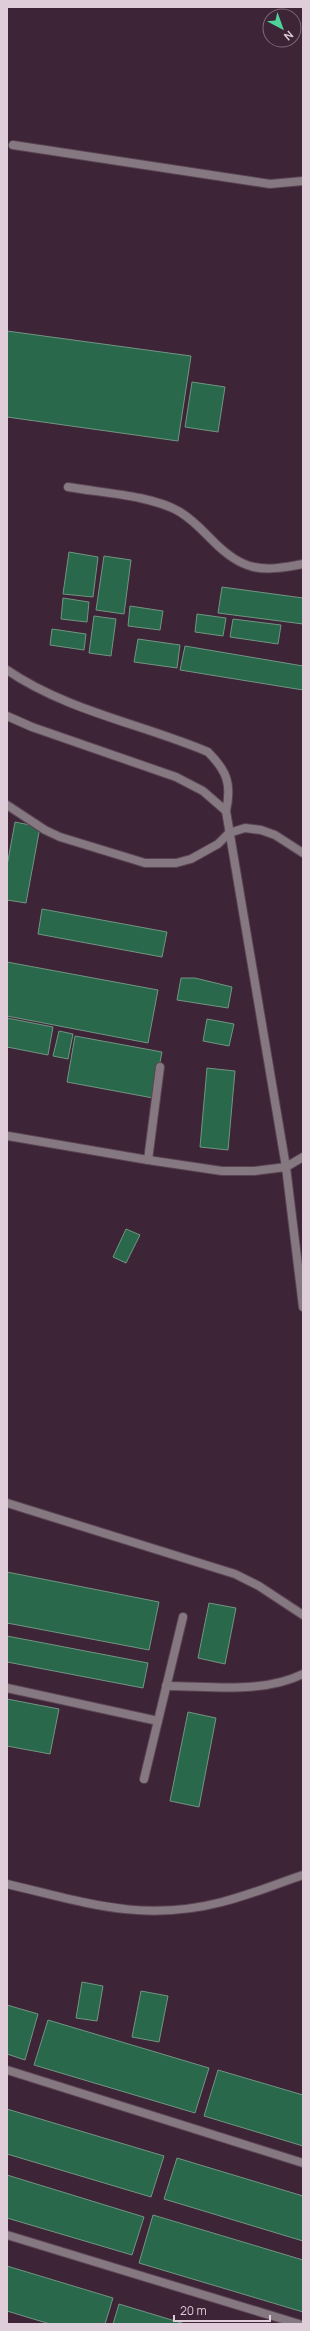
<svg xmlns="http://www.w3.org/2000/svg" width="310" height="2331" font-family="Manrope,sans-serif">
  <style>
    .building { fill: #29684b; stroke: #719582 }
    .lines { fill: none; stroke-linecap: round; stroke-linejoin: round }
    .service-casing { stroke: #5a4354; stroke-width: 10 }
    .minor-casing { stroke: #5a4354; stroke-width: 10 }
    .service { stroke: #857881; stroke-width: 8 }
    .minor { stroke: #857881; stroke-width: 8 }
  </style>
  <rect width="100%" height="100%" fill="#3d2437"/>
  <g class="building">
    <path d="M7,331L191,356L178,441L7,417Z"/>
    <path d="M192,382L225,387L218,432L185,427Z"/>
    <path d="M69,552L98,557L93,597L63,594Z"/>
    <path d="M104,556L131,560L124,614L96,610Z"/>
    <path d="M222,587L303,598V624L218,613Z"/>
    <path d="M63,598L89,602L87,622L61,619Z"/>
    <path d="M130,606L163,611L160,630L128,626Z"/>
    <path d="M197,614L226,618L223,636L195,632Z"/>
    <path d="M94,616L116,619L111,656L89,653Z"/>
    <path d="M233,619L281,625L278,644L230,637Z"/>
    <path d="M52,629L86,634L84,650L50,645Z"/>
    <path d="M138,639L180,645L177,668L134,662Z"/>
    <path d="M185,646L303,666V690L180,670Z"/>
    <path d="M15,822L40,827L26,903L7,900V866Z"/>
    <path d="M42,909L167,932L162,957L38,934Z"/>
    <path d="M7,962L158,990L148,1043L7,1016Z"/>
    <path d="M181,978H195L232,987L228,1008L177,1000Z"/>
    <path d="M7,1018L53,1027L48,1055L7,1047Z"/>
    <path d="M207,1019L234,1024L229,1046L203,1041Z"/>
    <path d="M59,1031L73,1034L68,1059L53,1056Z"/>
    <path d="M75,1036L162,1052L153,1098L67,1082Z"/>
    <path d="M207,1068L235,1071L228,1150L200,1147Z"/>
    <path d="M126,1229L140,1235L126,1263L113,1257Z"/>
    <path d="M7,1572L159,1602L149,1650L7,1623Z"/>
    <path d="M209,1603L236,1608L225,1664L198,1658Z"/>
    <path d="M7,1636L148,1663L143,1688L7,1662Z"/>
    <path d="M7,1699L59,1709L50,1754L7,1746Z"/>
    <path d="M188,1712L216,1718L199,1807L170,1801Z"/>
    <path d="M82,1982L103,1986L97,2021L76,2018Z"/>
    <path d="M141,1991L168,1996L159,2042L132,2037Z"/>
    <path d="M7,2005L38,2014L25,2060L7,2054Z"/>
    <path d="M48,2020L209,2068L195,2113L34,2065Z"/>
    <path d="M218,2070L303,2095V2146L204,2116Z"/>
    <path d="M7,2109L164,2156L151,2197L7,2154Z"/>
    <path d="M177,2158L303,2196V2241L164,2199Z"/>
    <path d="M7,2175L144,2217L132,2255L7,2218Z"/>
    <path d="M153,2215L303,2260V2312L139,2263Z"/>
    <path d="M7,2266L113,2298L105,2324H50L7,2311Z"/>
    <path d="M119,2304L185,2324H113Z"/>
  </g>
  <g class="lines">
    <defs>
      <g id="service">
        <path d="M13,145L270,184L303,181"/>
        <path d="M68,487C102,493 151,495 180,512C193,520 202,530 212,540C243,572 262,572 303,564"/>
        <path d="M7,670C67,711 142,724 208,752C227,771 232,784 226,811L286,1167L303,1307"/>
        <path d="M7,716L32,727L176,777L203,791L226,811"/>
        <path d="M7,805L45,830L60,837L145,863H176L191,859L218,844L229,833L245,828L261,830L275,835L303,853"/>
        <path d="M8,1136L148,1160L222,1171H254L286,1167L303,1157"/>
        <path d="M148,1160L160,1067"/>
        <path d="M7,1503L235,1574L259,1586L303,1615"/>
        <path d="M166,1686C211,1686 262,1694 303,1674"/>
        <path d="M7,1688L158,1721"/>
        <path d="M144,1779L183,1617"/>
        <path d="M7,1884C84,1902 142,1923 222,1902C250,1895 276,1884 303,1875"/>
      </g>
      <g id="minor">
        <path d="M7,2070L303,2163"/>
        <path d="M7,2235L299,2324"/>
      </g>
    </defs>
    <use href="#service" class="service-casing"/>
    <use href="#minor" class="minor-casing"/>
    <use href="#service" class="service"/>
    <use href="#minor" class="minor"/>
  </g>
  <rect width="310" height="2331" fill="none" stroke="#dfceda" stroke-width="16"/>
  <g transform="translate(282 28) rotate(139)"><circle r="19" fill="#3d2437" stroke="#7e6878"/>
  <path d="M0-3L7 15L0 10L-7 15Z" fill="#4ed399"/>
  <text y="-6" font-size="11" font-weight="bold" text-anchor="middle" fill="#dfceda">N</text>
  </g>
  <path d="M174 2315v6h96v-6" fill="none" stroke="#dfceda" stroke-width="2"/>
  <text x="180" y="2315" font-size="12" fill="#dfceda" stroke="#3d2437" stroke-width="3" paint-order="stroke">20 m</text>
</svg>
